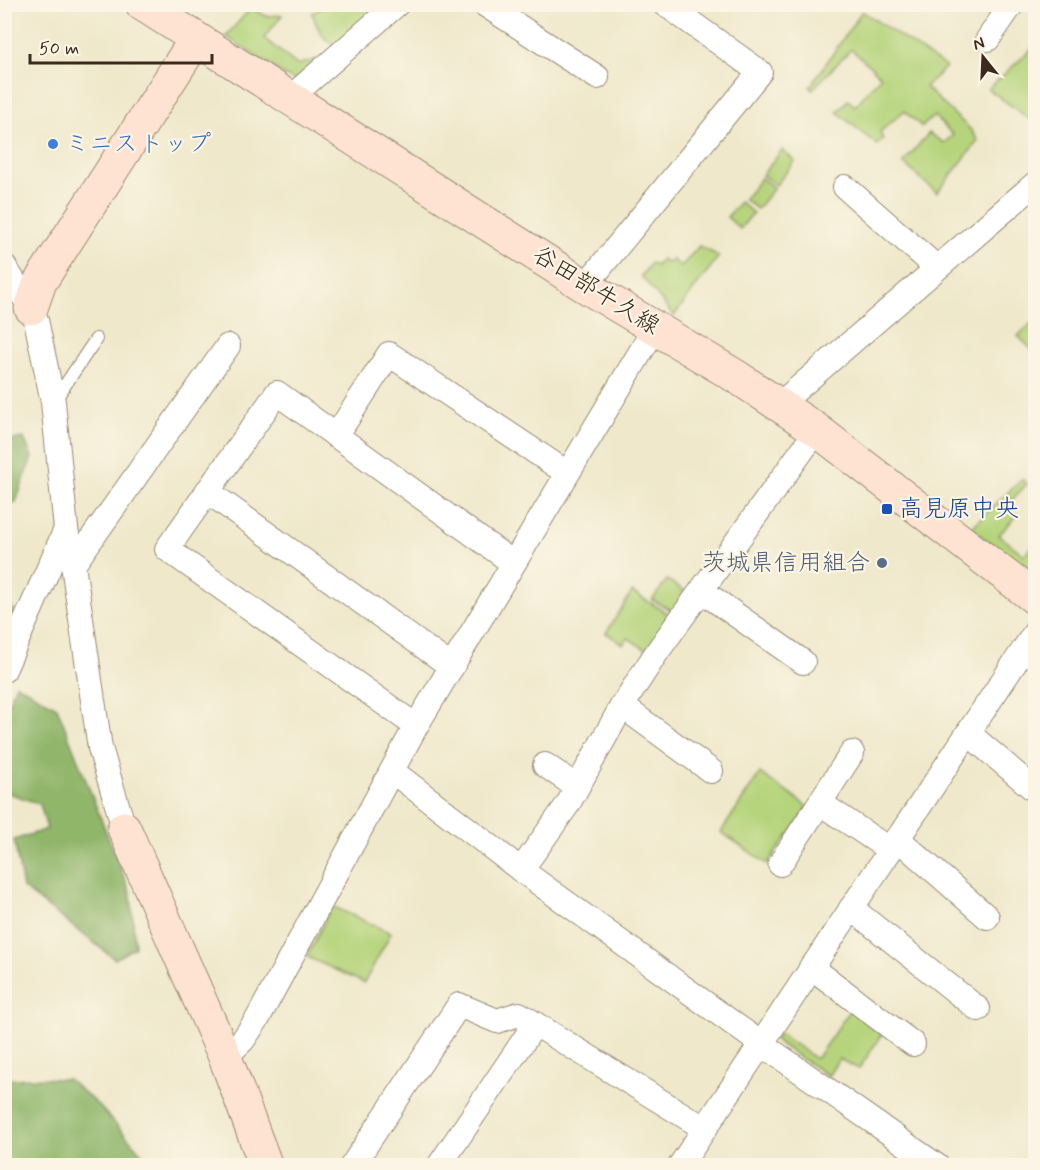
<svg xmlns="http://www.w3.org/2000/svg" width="1040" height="1170" font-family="Mynerve,'Klee One',sans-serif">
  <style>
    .green { fill: #b5d47b; stroke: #787f4c; stroke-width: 1.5 }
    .forest { fill: #90b66b; stroke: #667044; stroke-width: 1.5 }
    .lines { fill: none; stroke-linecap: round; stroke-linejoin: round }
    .lane-casing { stroke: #958974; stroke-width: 14 }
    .street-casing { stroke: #958974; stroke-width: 26 }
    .secondary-casing { stroke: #958974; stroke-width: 35 }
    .lane { stroke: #fff; stroke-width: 12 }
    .street { stroke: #fff; stroke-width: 24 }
    .secondary { stroke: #fee3d2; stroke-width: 33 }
    .shop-dot { fill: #3f7fe0; stroke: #fcf5e5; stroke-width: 2 }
    .transit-dot { fill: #1a4fb4; stroke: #fcf5e5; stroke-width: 2 }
    .service-dot { fill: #5c6f8a; stroke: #fcf5e5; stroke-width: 2 }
    .labels { text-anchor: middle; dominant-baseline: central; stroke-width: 4.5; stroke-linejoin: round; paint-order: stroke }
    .shop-label { font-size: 24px; fill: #366cbe; stroke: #fcf5e5; text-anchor: start }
    .street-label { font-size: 24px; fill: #3b2a1e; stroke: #fcf5e5 }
    .transit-label { font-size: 24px; fill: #164399; stroke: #fcf5e5; text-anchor: start }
    .service-label { font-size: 24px; fill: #4e5e75; stroke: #fcf5e5; text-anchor: end }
  </style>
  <rect width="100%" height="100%" fill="#fcf5e5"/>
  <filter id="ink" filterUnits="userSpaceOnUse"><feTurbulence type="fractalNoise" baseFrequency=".0167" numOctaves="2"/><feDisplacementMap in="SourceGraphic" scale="12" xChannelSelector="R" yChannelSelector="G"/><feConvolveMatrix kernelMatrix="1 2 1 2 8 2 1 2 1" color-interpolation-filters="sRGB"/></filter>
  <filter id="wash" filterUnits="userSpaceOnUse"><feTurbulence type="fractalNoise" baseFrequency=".008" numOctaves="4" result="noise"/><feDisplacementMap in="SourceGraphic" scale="24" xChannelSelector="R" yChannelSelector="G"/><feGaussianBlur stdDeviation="1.35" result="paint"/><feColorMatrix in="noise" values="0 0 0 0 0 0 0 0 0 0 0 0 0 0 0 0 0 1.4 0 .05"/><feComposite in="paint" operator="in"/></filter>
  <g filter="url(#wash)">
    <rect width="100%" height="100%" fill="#efe8cb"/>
    <g class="green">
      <path d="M329,4L370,5L375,10L339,46C323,43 317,27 312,13Z"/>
      <path d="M251,8L266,16L282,15L264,38L297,65L317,59L296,81L284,75L226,36Z"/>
      <path d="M862,11L946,67L925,87L971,130L978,141L937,193L903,163L929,133L944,143L953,135L934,116L922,127L904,111L880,132L883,139L877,145L837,112L848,100L855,106L881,76L851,49L812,90L810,87Z"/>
      <path d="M1035,46V123L988,89Z"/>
      <path d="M782,150L795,161L776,185L762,175Z"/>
      <path d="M761,178L774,188L757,209L744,199Z"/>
      <path d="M740,202L753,213L740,229L727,217Z"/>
      <path d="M699,246L719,256L674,316L641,276L651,263L656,266L662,259L668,263L672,259L681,267Z"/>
      <path d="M1035,320V353L1018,336Z"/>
      <path d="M1022,479L1027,484L1007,505L1017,515L999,535L1024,555L1035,544V576L971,528Z"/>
      <path d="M667,580L688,593L675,612L652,600Z"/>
      <path d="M632,592L671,615L648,651L628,638L623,644L606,633Z"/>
      <path d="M760,773L809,808L767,864L721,832Z"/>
      <path d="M332,906L391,933L364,983L307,957Z"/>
      <path d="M851,1009L882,1034L859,1069L839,1059L828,1076L781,1045L775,1039L779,1033L816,1059Z"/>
    </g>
    <g class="forest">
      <path d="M24,438L32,457L16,502L5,506V441Z"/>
      <path d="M5,598L20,618L5,644Z"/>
      <path d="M16,684L57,707L131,895L135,947L115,959L23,888L14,840L47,829L40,804L5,792V712Z"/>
      <path d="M28,1078L68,1079L99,1106L149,1161L147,1165H5V1080Z"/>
    </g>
  </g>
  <g filter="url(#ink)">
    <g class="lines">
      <defs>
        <path id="lane" d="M55,400L96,339"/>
        <g id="street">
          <path d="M484,4L597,77"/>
          <path d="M988,39L1012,4"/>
          <path d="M290,98L397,4"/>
          <path d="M845,187L936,267"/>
          <path d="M4,266L31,308L36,320L53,402L66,529L73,565L100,748L124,828"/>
          <path d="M585,286L760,72L665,4"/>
          <path d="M781,406L788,397L1036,183"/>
          <path d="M336,436L389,354L567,473"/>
          <path d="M207,491L452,667"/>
          <path d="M73,565L228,346"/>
          <path d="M702,591L803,662"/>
          <path d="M4,670L66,529"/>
          <path d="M622,706L711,771"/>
          <path d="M416,726L167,549L277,393L513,563"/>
          <path d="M968,733L1036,791"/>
          <path d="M545,765L577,787"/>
          <path d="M392,771L521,870L760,1043L937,1166"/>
          <path d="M820,803L890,850"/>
          <path d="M897,838L987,917"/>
          <path d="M780,864L852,753"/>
          <path d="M521,870L568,804L622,706L657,652L817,430"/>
          <path d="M851,908L978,1009"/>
          <path d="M811,967L913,1044"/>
          <path d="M225,1057L243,1040L258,1018L416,726L655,328"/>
          <path d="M352,1166L459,1005L497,1021L519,1014L704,1128"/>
          <path d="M439,1166L535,1024"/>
          <path d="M680,1166L1036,631"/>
        </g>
        <g id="secondary">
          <path d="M142,4L585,286L737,377L817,430L1036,599"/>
          <path d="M31,308L40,282L196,39"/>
          <path d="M124,828L225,1057L266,1166"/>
        </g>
      </defs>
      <use href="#lane" class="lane-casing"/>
      <use href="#street" class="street-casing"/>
      <use href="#secondary" class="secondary-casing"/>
      <use href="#lane" class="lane"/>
      <use href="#street" class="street"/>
      <use href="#secondary" class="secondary"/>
    </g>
  </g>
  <circle class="shop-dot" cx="53" cy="144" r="6"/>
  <rect class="transit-dot" x="881" y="503" width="12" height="12" rx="3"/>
  <circle class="service-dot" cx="882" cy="563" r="6"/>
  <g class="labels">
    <g class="shop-label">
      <text x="65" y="144">ミニストップ</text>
    </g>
    <g class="street-label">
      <text transform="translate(596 291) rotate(32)">谷田部牛久線</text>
    </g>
    <g class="transit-label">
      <text x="899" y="509">高見原中央</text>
    </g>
    <g class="service-label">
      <text x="870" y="563">茨城県信用組合</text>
    </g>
  </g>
  <rect width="1040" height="1170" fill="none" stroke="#fcf5e5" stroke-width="24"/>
  <g transform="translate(983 57) rotate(342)" stroke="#fcf5e5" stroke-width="4.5" paint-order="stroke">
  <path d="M0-4.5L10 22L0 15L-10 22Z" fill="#3b2a1e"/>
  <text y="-9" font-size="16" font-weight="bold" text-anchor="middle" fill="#3b2a1e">N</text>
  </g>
  <path d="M30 54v9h182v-9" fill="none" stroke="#3b2a1e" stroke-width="3"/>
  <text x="39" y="54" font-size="18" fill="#3b2a1e" stroke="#fcf5e5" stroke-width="4.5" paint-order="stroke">50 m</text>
</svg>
